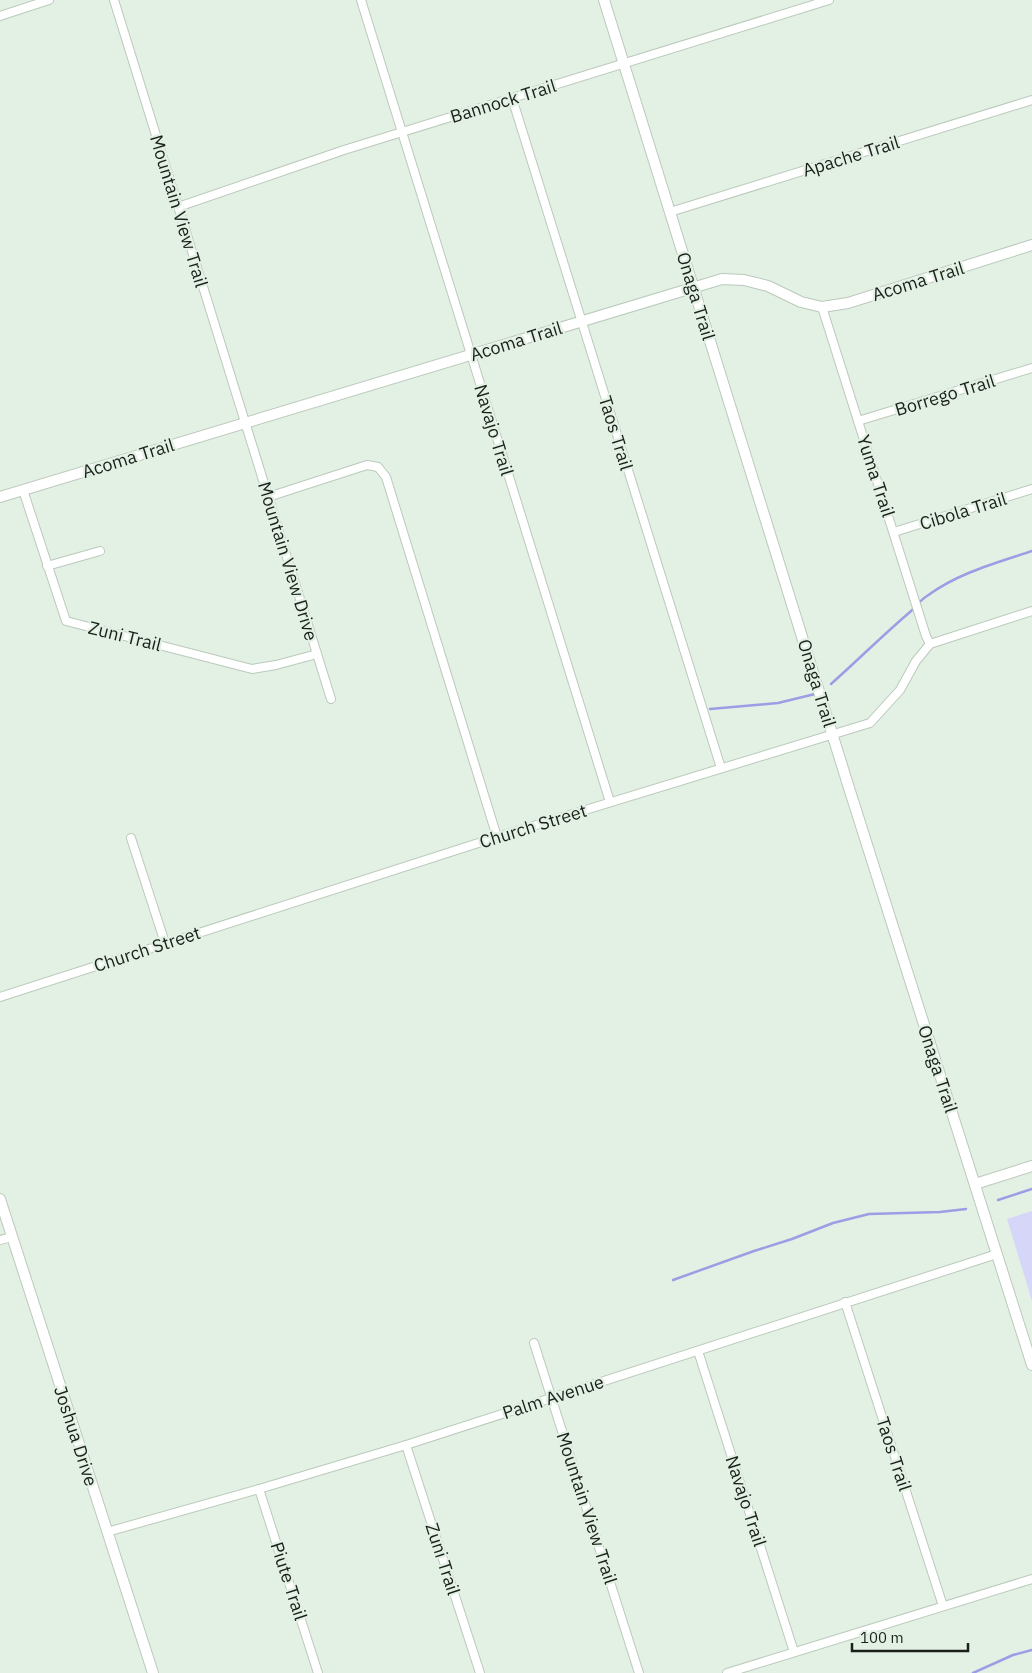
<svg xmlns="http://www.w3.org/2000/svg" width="1032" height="1673" font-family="'IBM Plex Sans',sans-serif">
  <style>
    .green { fill: #d6d7f8 }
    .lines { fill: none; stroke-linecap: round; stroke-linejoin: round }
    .stream { stroke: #9d9ce5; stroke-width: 2.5 }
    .street-casing { stroke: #bbc9bc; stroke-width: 10 }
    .secondary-casing { stroke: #bbc9bc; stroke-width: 12 }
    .street { stroke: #fff; stroke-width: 8 }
    .secondary { stroke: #fff; stroke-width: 10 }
    .labels { text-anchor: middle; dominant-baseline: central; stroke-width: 4.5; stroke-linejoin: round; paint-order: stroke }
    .street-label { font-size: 18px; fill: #1a1f1a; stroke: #e3f1e4 }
  </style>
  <rect width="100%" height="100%" fill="#e3f1e4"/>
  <path class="green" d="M1032,1211V1301L1007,1219Z"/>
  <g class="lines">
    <g class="stream">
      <path d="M831,684C858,660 883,635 910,612C916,607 920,600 927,596C958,573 996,563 1032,551"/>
      <path d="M710,709L778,703L815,694"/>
      <path d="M998,1200L1032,1189"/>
      <path d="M673,1280L754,1251L792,1239L833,1223L869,1214L940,1212L966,1209"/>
      <path d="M973,1673L1013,1655L1032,1650"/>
    </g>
    <defs>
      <g id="street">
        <path d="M114,0L331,699"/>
        <path d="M361,0L610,802"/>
        <path d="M0,16L49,0"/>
        <path d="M512,98L721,768"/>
        <path d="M178,207L344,150L829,0"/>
        <path d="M670,212L1032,100"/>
        <path d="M822,307L926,636L930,644"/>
        <path d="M858,421L1032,368"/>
        <path d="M23,490L66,621L252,669L276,665L317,654"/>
        <path d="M268,497L367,465L378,467L386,477L497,837"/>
        <path d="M894,532L1032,489"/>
        <path d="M47,566L100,551"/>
        <path d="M131,838L165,943"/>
        <path d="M0,997L497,837L870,723L900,690L916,661L930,644L1032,611"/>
        <path d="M0,1240L12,1237"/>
        <path d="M845,1302L943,1606"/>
        <path d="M534,1343L639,1673"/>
        <path d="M698,1351L794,1652"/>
        <path d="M406,1445L480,1673"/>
        <path d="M259,1489L318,1673"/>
        <path d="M107,1532L259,1489L406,1445L997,1254"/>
        <path d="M727,1673L1032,1579"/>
      </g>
      <g id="secondary">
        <path d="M604,0L849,788L1032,1365"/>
        <path d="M0,497L722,279L744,280L768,286L801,302L822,307L848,303L1032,245"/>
        <path d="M975,1184L1032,1166"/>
        <path d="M0,1199L153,1673"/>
      </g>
    </defs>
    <use href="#street" class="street-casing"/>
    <use href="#secondary" class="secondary-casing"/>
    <use href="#street" class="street"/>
    <use href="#secondary" class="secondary"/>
  </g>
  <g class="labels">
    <g class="street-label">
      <text transform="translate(503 101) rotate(-17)">Bannock Trail</text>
      <text transform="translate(851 156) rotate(-17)">Apache Trail</text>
      <text transform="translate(179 211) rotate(73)">Mountain View Trail</text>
      <text transform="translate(918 281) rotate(-17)">Acoma Trail</text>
      <text transform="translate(696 296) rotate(73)">Onaga Trail</text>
      <text transform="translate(516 341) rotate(-17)">Acoma Trail</text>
      <text transform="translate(945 395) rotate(-17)">Borrego Trail</text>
      <text transform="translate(494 430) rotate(73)">Navajo Trail</text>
      <text transform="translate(616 433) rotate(73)">Taos Trail</text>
      <text transform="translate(128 458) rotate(-17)">Acoma Trail</text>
      <text transform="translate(876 476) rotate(72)">Yuma Trail</text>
      <text transform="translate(963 511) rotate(-17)">Cibola Trail</text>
      <text transform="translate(288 561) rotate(73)">Mountain View Drive</text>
      <text transform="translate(125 636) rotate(14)">Zuni Trail</text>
      <text transform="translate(817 683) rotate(73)">Onaga Trail</text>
      <text transform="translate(533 826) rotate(-17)">Church Street</text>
      <text transform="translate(147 949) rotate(-18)">Church Street</text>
      <text transform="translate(938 1069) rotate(72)">Onaga Trail</text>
      <text transform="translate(553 1397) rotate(-18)">Palm Avenue</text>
      <text transform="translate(76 1436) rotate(72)">Joshua Drive</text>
      <text transform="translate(894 1454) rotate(72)">Taos Trail</text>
      <text transform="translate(746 1501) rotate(72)">Navajo Trail</text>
      <text transform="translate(587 1508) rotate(72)">Mountain View Trail</text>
      <text transform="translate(443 1559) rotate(72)">Zuni Trail</text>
      <text transform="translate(289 1581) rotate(72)">Piute Trail</text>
    </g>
  </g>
  <path d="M852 1643v8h116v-8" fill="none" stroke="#1a1f1a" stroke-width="2.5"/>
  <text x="860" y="1643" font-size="15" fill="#1a1f1a" stroke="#e3f1e4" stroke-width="4" paint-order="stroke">100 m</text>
</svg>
